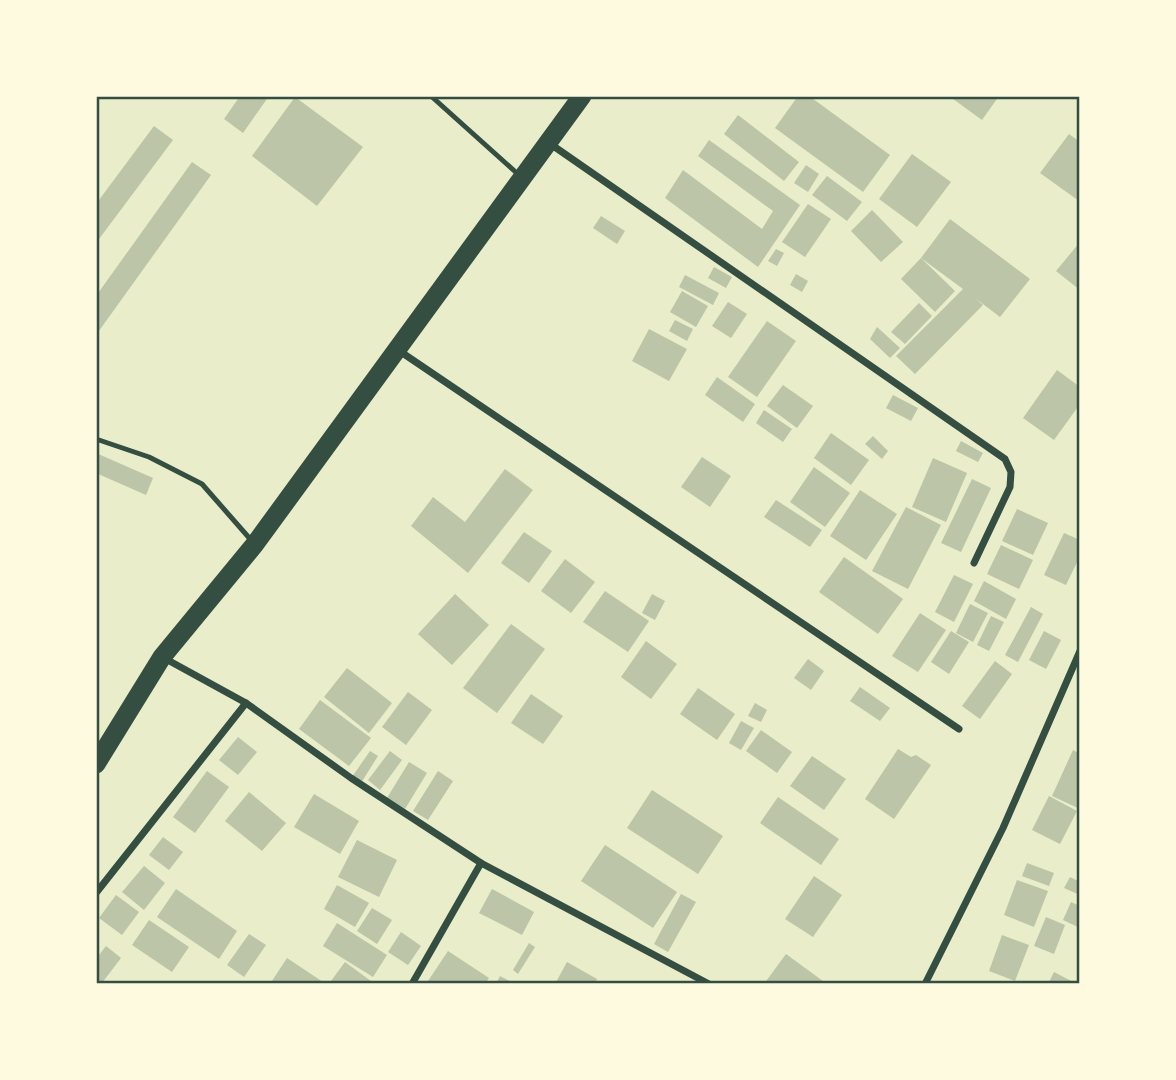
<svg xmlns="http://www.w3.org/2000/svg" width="1176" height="1080" font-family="'DejaVu Sans',sans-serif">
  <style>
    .building { fill: #bcc5a7 }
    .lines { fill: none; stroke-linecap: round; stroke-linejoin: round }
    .service { stroke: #344e41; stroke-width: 5 }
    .minor { stroke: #344e41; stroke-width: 7 }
    .trunk { stroke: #344e41; stroke-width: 19 }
    .neatline { fill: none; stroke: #344e41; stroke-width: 2.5 }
  </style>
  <rect width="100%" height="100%" fill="#e9edc9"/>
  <g class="building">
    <path d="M240,96H269L243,133L224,119Z"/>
    <path d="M798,96H809L890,155L863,192L775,128Z"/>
    <path d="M949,96H999L982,120Z"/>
    <path d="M295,97L363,147L317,206L252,156Z"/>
    <path d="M738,115L799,162L784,181L724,134Z"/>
    <path d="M154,126L173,140L96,243V204Z"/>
    <path d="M1069,134L1080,142L1079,201L1040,173Z"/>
    <path d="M709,140L800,205L758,267L665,198L683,170L762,229L773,211L698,156Z"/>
    <path d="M912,154L951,182L917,227L879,199Z"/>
    <path d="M192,162L211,175L96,335V296Z"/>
    <path d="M806,165L819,174L808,192L794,183Z"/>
    <path d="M827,176L862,202L847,221L812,195Z"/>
    <path d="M808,204L831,219L805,257L782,242Z"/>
    <path d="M872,210L903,242L881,262L851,231Z"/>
    <path d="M601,216L625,231L617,244L593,228Z"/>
    <path d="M950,219L1030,279L1000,317L975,298L983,305L915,374L896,356L963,289L921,258Z"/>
    <path d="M1080,242V290L1056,271Z"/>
    <path d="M776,249L784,253L777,266L768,261Z"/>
    <path d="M921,258L955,291L935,312L901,279Z"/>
    <path d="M714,267L732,277L726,288L708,278Z"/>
    <path d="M796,274L808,281L802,292L790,285Z"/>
    <path d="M685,275L719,293L713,305L679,287Z"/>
    <path d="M682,291L708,306L696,327L670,312Z"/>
    <path d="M728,302L747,314L731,338L712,326Z"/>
    <path d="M919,303L932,316L905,344L891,332Z"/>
    <path d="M675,320L693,329L687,341L669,331Z"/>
    <path d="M767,321L796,341L757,397L728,377Z"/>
    <path d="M877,327L900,348L890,358L870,339Z"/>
    <path d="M649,329L687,349L669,381L632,361Z"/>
    <path d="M1057,370L1080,387V404L1054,440L1023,418Z"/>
    <path d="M717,377L755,404L743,422L705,395Z"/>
    <path d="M783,385L813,406L797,428L767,406Z"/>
    <path d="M893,395L918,408L911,421L886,408Z"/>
    <path d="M764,410L792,429L783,442L756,423Z"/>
    <path d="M831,433L869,460L851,485L814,458Z"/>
    <path d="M873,436L888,451L882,459L865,444Z"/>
    <path d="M961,441L983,453L978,462L956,451Z"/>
    <path d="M96,453L153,478L146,495L96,473Z"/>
    <path d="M702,457L731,476L710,507L681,487Z"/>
    <path d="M933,458L967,473L946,522L912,507Z"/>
    <path d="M814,467L850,493L825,527L790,502Z"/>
    <path d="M505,469L533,490L468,573L411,526L433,497L465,522Z"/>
    <path d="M972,479L991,488L961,552L941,543Z"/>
    <path d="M860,490L897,514L866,560L830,536Z"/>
    <path d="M776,500L822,530L810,547L764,517Z"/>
    <path d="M906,507L941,525L908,589L872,571Z"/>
    <path d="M1017,509L1048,523L1033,555L1002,541Z"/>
    <path d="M524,532L552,551L529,583L501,563Z"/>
    <path d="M1064,533L1080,540V556L1066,585L1044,575Z"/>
    <path d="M1001,545L1033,560L1019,589L987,574Z"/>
    <path d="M844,557L903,599L878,634L819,592Z"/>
    <path d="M565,559L595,582L571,613L541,591Z"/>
    <path d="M954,575L973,584L954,622L935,612Z"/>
    <path d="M984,581L1016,599L1006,619L974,601Z"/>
    <path d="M605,591L649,621L628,652L583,622Z"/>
    <path d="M455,594L489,625L452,665L418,634Z"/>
    <path d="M652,594L665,601L655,620L642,613Z"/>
    <path d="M970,604L988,613L973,642L956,633Z"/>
    <path d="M1031,607L1043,614L1018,662L1005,655Z"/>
    <path d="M920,613L946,630L918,672L892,656Z"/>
    <path d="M991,616L1004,622L989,651L977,645Z"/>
    <path d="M511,624L545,649L497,713L463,688Z"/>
    <path d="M951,631L969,642L949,674L931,662Z"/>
    <path d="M1044,631L1061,640L1046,669L1029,660Z"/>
    <path d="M646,641L677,664L651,699L621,677Z"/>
    <path d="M808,659L824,671L811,690L794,678Z"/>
    <path d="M995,661L1012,674L980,719L962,706Z"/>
    <path d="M347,668L392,703L369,733L324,697Z"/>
    <path d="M860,687L890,708L880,721L850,701Z"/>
    <path d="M698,688L735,714L717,740L680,714Z"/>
    <path d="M408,692L432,710L406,745L382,727Z"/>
    <path d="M531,694L563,716L543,744L511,723Z"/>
    <path d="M320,700L371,738L349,766L299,729Z"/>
    <path d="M755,703L767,710L761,722L748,716Z"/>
    <path d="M741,721L754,728L741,750L729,743Z"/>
    <path d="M761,730L792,752L777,773L746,751Z"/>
    <path d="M238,737L257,752L238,775L219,760Z"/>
    <path d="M898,749L911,757L916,755L931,765L894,819L865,799Z"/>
    <path d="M1073,750L1080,754V809L1052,796Z"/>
    <path d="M370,751L378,756L361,783L352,777Z"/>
    <path d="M390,751L402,760L380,790L368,780Z"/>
    <path d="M812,756L846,779L824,810L790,786Z"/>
    <path d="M409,762L427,773L405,809L387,798Z"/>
    <path d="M207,771L229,787L195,833L173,817Z"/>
    <path d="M438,771L453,781L428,820L413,811Z"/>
    <path d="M652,790L723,836L698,874L627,828Z"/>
    <path d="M249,792L286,823L262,851L225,821Z"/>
    <path d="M314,794L359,821L340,854L294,827Z"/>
    <path d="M1049,796L1077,811L1060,844L1032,830Z"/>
    <path d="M778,797L839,839L821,865L760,823Z"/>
    <path d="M163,837L183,852L169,870L149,855Z"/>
    <path d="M357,840L397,860L379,897L338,877Z"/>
    <path d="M605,845L677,892L653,928L581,881Z"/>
    <path d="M1027,863L1054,873L1049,886L1022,876Z"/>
    <path d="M144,866L165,883L144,910L122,892Z"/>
    <path d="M814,876L842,895L813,937L785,919Z"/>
    <path d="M1070,877L1078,881L1080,877V895L1064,888Z"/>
    <path d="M1017,880L1048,891L1034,927L1004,915Z"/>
    <path d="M337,885L369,903L355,927L324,909Z"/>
    <path d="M176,889L237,931L219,959L157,917Z"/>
    <path d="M492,889L534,912L522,935L479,913Z"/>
    <path d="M681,894L696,902L668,952L654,944Z"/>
    <path d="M116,895L139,912L122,935L99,918Z"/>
    <path d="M1071,902L1080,906V928L1063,920Z"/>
    <path d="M372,908L392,920L377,944L357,931Z"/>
    <path d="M1046,917L1065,925L1054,954L1034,946Z"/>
    <path d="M149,920L189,947L172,972L132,945Z"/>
    <path d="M337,923L387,955L373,977L323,946Z"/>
    <path d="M401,932L421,946L408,965L388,952Z"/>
    <path d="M249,934L266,945L244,977L227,965Z"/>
    <path d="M1002,935L1029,945L1015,981L989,971Z"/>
    <path d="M529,943L535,947L518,974L513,970Z"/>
    <path d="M106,946L121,958L102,983L96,978V959Z"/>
    <path d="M448,951L489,978L485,984H432L428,981Z"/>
    <path d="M786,954L827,984H764Z"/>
    <path d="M287,958L326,984H270Z"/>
    <path d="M345,962L375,984H335L331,981Z"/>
    <path d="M567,962L597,979L595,984H555Z"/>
    <path d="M1054,972L1077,984H1048Z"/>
    <path d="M500,976L515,984H496Z"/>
  </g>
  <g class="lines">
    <g class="service">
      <path d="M431,96L520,176"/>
      <path d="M96,439L149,457L202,484L251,540"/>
    </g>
    <g class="minor">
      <path d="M549,143L1005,459L1011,472L1010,487L974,563"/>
      <path d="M398,350L959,729"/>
      <path d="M164,658L246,703L351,778L481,863L709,984"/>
      <path d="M96,893L246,703"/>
      <path d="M412,984L481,863"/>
      <path d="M925,984L1003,828L1080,651"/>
    </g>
    <path class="trunk" d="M96,764L162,657L255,544L582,96"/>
  </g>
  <rect width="1176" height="1080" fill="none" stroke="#fefae0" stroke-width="196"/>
  <rect x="98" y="98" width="980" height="884" class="neatline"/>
</svg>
